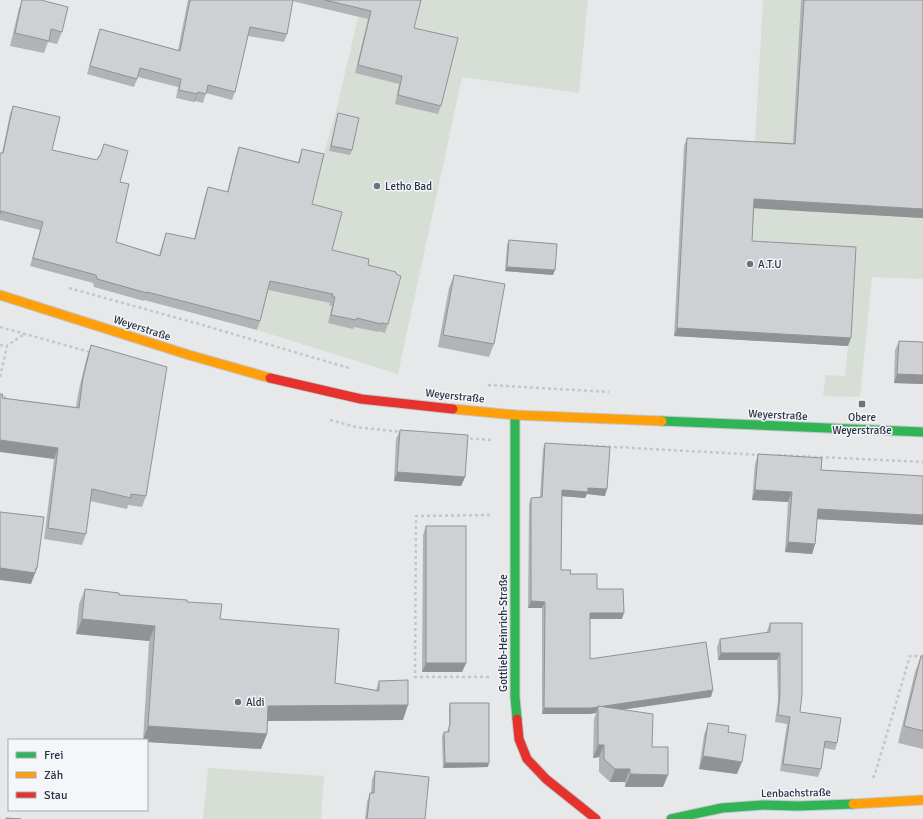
<svg xmlns="http://www.w3.org/2000/svg" width="923" height="819" font-family="Signika,sans-serif">
  <style>
    .green { fill: #d6ded6 }
    .lines { fill: none; stroke-linecap: round; stroke-linejoin: round }
    .fast-casing { stroke: #c4c6c8; stroke-width: 11 }
    .slow-casing { stroke: #c4c6c8; stroke-width: 11 }
    .jam-casing { stroke: #c4c6c8; stroke-width: 11 }
    .path { stroke: #c5c6ca; stroke-width: 2.5; stroke-dasharray: 3 3; stroke-linecap: butt }
    .fast { stroke: #30b455; stroke-width: 9 }
    .slow { stroke: #ff9f0a; stroke-width: 9 }
    .jam { stroke: #e5322d; stroke-width: 9 }
    .wall { fill: #b1b3b5 }
    .shaded-wall { fill: #909294 }
    .building { fill: #ced0d3; stroke: #909294 }
    .poi-dot { fill: #6c737f; stroke: #f4f6f9; stroke-width: 1.5 }
    .labels { text-anchor: middle; dominant-baseline: central; stroke-width: 3; stroke-linejoin: round; paint-order: stroke }
    .poi-label { font-size: 11px; fill: #2b3445; stroke: #f4f6f9; text-anchor: start }
    .street-label { font-size: 11px; fill: #2b3445; stroke: #f4f6f9 }
  </style>
  <rect width="100%" height="100%" fill="#e6e8ea"/>
  <g class="green">
    <path d="M362,0H588L579,93L462,77L398,374L257,330L267,290L283,293L335,116Z"/>
    <path d="M763,0H802L923,217V279L872,277L860,397L823,396L826,375L845,376L848,346L749,249Z"/>
    <path d="M208,768L324,776L321,819H203Z"/>
  </g>
  <g class="lines">
    <defs>
      <g id="fast">
        <path d="M515,415V697L517,719"/>
        <path d="M662,421L923,432"/>
        <path d="M671,819L722,808L763,805L798,806L853,804"/>
      </g>
      <g id="slow">
        <path d="M0,295L189,355L270,378"/>
        <path d="M453,409L515,415L662,421"/>
        <path d="M853,804L923,800"/>
      </g>
      <g id="jam">
        <path d="M270,378L361,399L453,409"/>
        <path d="M517,719L519,739L527,759L546,779L596,819"/>
      </g>
    </defs>
    <use href="#fast" class="fast-casing"/>
    <use href="#slow" class="slow-casing"/>
    <use href="#jam" class="jam-casing"/>
    <g class="path">
      <path d="M69,288L199,324L349,368"/>
      <path d="M0,327L90,352"/>
      <path d="M0,345L7,346"/>
      <path d="M0,377L7,346L24,334"/>
      <path d="M488,385L609,392"/>
      <path d="M0,394L5,395V401"/>
      <path d="M330,420L356,427L402,432"/>
      <path d="M464,438L491,440"/>
      <path d="M578,445L761,455"/>
      <path d="M778,455L923,462"/>
      <path d="M490,515L416,516L415,677H490"/>
      <path d="M873,778L875,774L910,656H923"/>
    </g>
    <use href="#fast" class="fast"/>
    <use href="#slow" class="slow"/>
    <use href="#jam" class="jam"/>
  </g>
  <g class="wall">
    <path d="M22,0H41L62,32L57,44L48,42L44,53L10,46L19,8Z"/>
    <path d="M188,0H421L414,28L441,106L438,114L395,104L399,84L355,73L368,19L292,1L287,34L284,42L248,36L235,92L232,100L206,93L203,103L195,101L194,102L176,98L178,87L138,77L134,87L87,74L97,37L100,29L178,50Z"/>
    <path d="M801,0H923V218L754,208L752,241L848,346L674,336L684,146L687,138L793,143Z"/>
    <path d="M13,106L52,150L97,160L99,156H100L104,144L120,182L116,242L159,255L166,233L194,239L205,196L208,187L227,192L236,156L239,147L298,162L302,149L312,204L332,250L368,265L388,324L385,333L378,331V332L354,327L353,329L328,323L332,306L329,305L330,303L268,290L260,321L257,330L144,300V301L94,287L93,283L30,266L40,230L0,220V153H2L10,114Z"/>
    <path d="M338,113L352,150L350,155L329,151L337,118Z"/>
    <path d="M509,240L553,275L505,271L507,245Z"/>
    <path d="M454,275L494,344L489,357L438,347L449,288Z"/>
    <path d="M899,341L923,342V384L894,383L895,350Z"/>
    <path d="M91,345L146,496L142,507L128,505L127,509L90,501L86,534L82,545L44,539L54,459L2,398L76,407L79,389L87,356Z"/>
    <path d="M400,430L465,477L461,486L394,481L396,439Z"/>
    <path d="M545,443L605,496L587,494L585,498L562,496L561,570L570,574L597,589L622,619H590V659L711,697L621,710L652,747L663,787H625V782H610L599,772V757L593,758L594,719L596,713L589,714H542V608H528L529,504L531,498L540,497L543,449Z"/>
    <path d="M758,454L821,470L923,476V525L817,519L815,544L812,554L785,552L788,502L752,500L755,464Z"/>
    <path d="M426,526L466,663L462,672H422L423,535Z"/>
    <path d="M85,589L119,595L187,602L335,683L376,690L379,681L403,720L267,721V734L261,749L147,742V740H143L149,641L76,634L79,604Z"/>
    <path d="M770,623L800,712L837,743L835,750L824,748L821,769L818,777L780,771L787,724L775,722L778,701L777,660H718L717,647L720,639L767,633V631Z"/>
    <path d="M921,656H923V749L898,743L915,672Z"/>
    <path d="M450,703L488,767L443,768L442,736L444,732H447L449,727V708Z"/>
    <path d="M708,723L728,732L737,774L699,769L704,735Z"/>
    <path d="M375,771L425,819H365L367,802L370,793H371L372,780Z"/>
  </g>
  <g class="shaded-wall">
    <path d="M198,92L195,101L194,102L197,94Z"/>
    <path d="M754,199L923,209V218L751,208Z"/>
    <path d="M507,267L555,270L553,275L505,271Z"/>
    <path d="M677,328L851,338L848,346L674,336Z"/>
    <path d="M897,374L923,375V384L894,383Z"/>
    <path d="M0,440L58,448L54,459L0,452Z"/>
    <path d="M397,472L465,477L461,486L394,481Z"/>
    <path d="M588,488L607,489L605,496L587,494L585,498L559,496L562,490Z"/>
    <path d="M755,490L792,492L788,502L752,500Z"/>
    <path d="M818,509L923,515V525L814,519Z"/>
    <path d="M788,542L815,544L812,554L785,552Z"/>
    <path d="M0,568H37L31,584L0,580Z"/>
    <path d="M531,601L545,602L542,608H528Z"/>
    <path d="M590,613H624L622,619H588Z"/>
    <path d="M82,619L155,626L149,641L76,634Z"/>
    <path d="M721,653H780L777,660H718Z"/>
    <path d="M426,663H466L462,672H422Z"/>
    <path d="M713,690L711,697L598,713V707Z"/>
    <path d="M408,705L403,720L263,721L268,706Z"/>
    <path d="M598,707L596,713L589,714H542L544,708Z"/>
    <path d="M148,726L267,734L261,749L147,742V740H143Z"/>
    <path d="M598,745H604L599,757L593,758Z"/>
    <path d="M703,756L742,762L737,774L699,769Z"/>
    <path d="M445,763H489L488,767L443,768Z"/>
    <path d="M615,769H630L625,782H610Z"/>
    <path d="M630,774L668,775L663,787H625Z"/>
  </g>
  <g class="building">
    <path d="M22,0H41L68,7L62,32L51,29L49,41L15,33Z"/>
    <path d="M190,0H293L287,34L250,27L235,92L208,85L206,94L198,92L197,94L179,90L181,79L140,68L137,79L90,66L100,29L180,51Z"/>
    <path d="M325,0H421L414,28L458,38L441,106L398,95L402,76L358,65L371,11Z"/>
    <path d="M804,0H923V209L754,199L752,241L856,247L851,338L677,328L687,138L795,144Z"/>
    <path d="M13,106L60,117L52,150L97,160L99,156H100L104,144L128,151L120,182L129,184L116,242L160,256L166,233L195,239L208,187L228,192L239,147L299,163L302,149L324,154L312,204L342,212L332,250L369,259L368,265L396,272V274L401,276L388,324L381,323V324L357,318L356,320L331,315L335,297H332L333,294L270,281L260,321L147,292V293L97,279L96,275L33,258L43,222L1,211L0,214V153H3Z"/>
    <path d="M338,113L359,118L352,150L331,146Z"/>
    <path d="M509,240L557,244L555,270L507,267Z"/>
    <path d="M454,275L505,284L494,344L443,335Z"/>
    <path d="M899,341L923,342V375L897,374Z"/>
    <path d="M91,345L167,367L146,496L131,494V498L92,489L86,534L48,528L58,448L0,440V395H3L2,398L79,408L83,378Z"/>
    <path d="M400,430L468,435L465,477L397,472Z"/>
    <path d="M545,443L610,447L607,489L588,488V492L562,490L561,570H571L570,574H597V589H623L624,613H590V659L706,642L713,690L591,708H544L545,602L531,601V498L542,497Z"/>
    <path d="M758,454L822,458L821,470L923,476V515L818,509L815,544L788,542L792,492L755,490Z"/>
    <path d="M0,512L44,517L37,568H36L35,573L0,568Z"/>
    <rect x="426" y="526" width="40" height="137"/>
    <path d="M85,589L119,593V595L187,600V602L222,604L220,619L339,629L335,683L379,691V681L408,680V705L268,706L267,734L148,726L155,626L82,619Z"/>
    <path d="M770,623H802V694L800,712L841,718L837,743L825,741L821,769L783,764L790,717L778,715L780,694V653H721L720,639L770,632Z"/>
    <path d="M921,656H923V731L904,726Z"/>
    <path d="M450,703H489V763H445L444,732H449V726H450Z"/>
    <path d="M598,706L653,714L652,747H668V775L630,774V769H615L604,759V745H598Z"/>
    <path d="M708,723L729,726L728,732L746,735L742,762L703,756Z"/>
    <path d="M375,771L429,777L425,819H367L370,793H374Z"/>
    <path d="M6,818L21,819H6Z"/>
  </g>
  <g class="poi-dot">
    <circle cx="377" cy="186" r="4"/>
    <circle cx="750" cy="264" r="4"/>
    <rect x="858" y="400" width="8" height="8" rx="2"/>
    <circle cx="238" cy="702" r="4"/>
  </g>
  <g class="labels">
    <g class="poi-label">
      <text x="385" y="186">Letho Bad</text>
      <text x="758" y="264">A.T.U</text>
      <text x="862" y="417" text-anchor="middle">Obere<tspan x="862" dy="13">Weyerstraße</tspan></text>
      <text x="246" y="702">Aldi</text>
    </g>
    <g class="street-label">
      <text transform="translate(142 328) rotate(18)">Weyerstraße</text>
      <text transform="translate(455 396) rotate(6)">Weyerstraße</text>
      <text transform="translate(778 415) rotate(3)">Weyerstraße</text>
      <text transform="translate(503 633) rotate(-90)">Gottlieb-Heinrich-Straße</text>
      <text transform="translate(796 793) rotate(-1)">Lenbachstraße</text>
    </g>
  </g>
  <rect x="8" y="739" width="140" height="72" fill="#f4f6f9" stroke="#a4a8b1"/>
  <rect x="16" y="752" width="20" height="6" fill="#30b455" stroke="#a4a8b1"/>
  <text x="44" y="759" font-size="12" fill="#2b3445">Frei</text>
  <rect x="16" y="772" width="20" height="6" fill="#ff9f0a" stroke="#a4a8b1"/>
  <text x="44" y="779" font-size="12" fill="#2b3445">Zäh</text>
  <rect x="16" y="792" width="20" height="6" fill="#e5322d" stroke="#a4a8b1"/>
  <text x="44" y="799" font-size="12" fill="#2b3445">Stau</text>
</svg>
